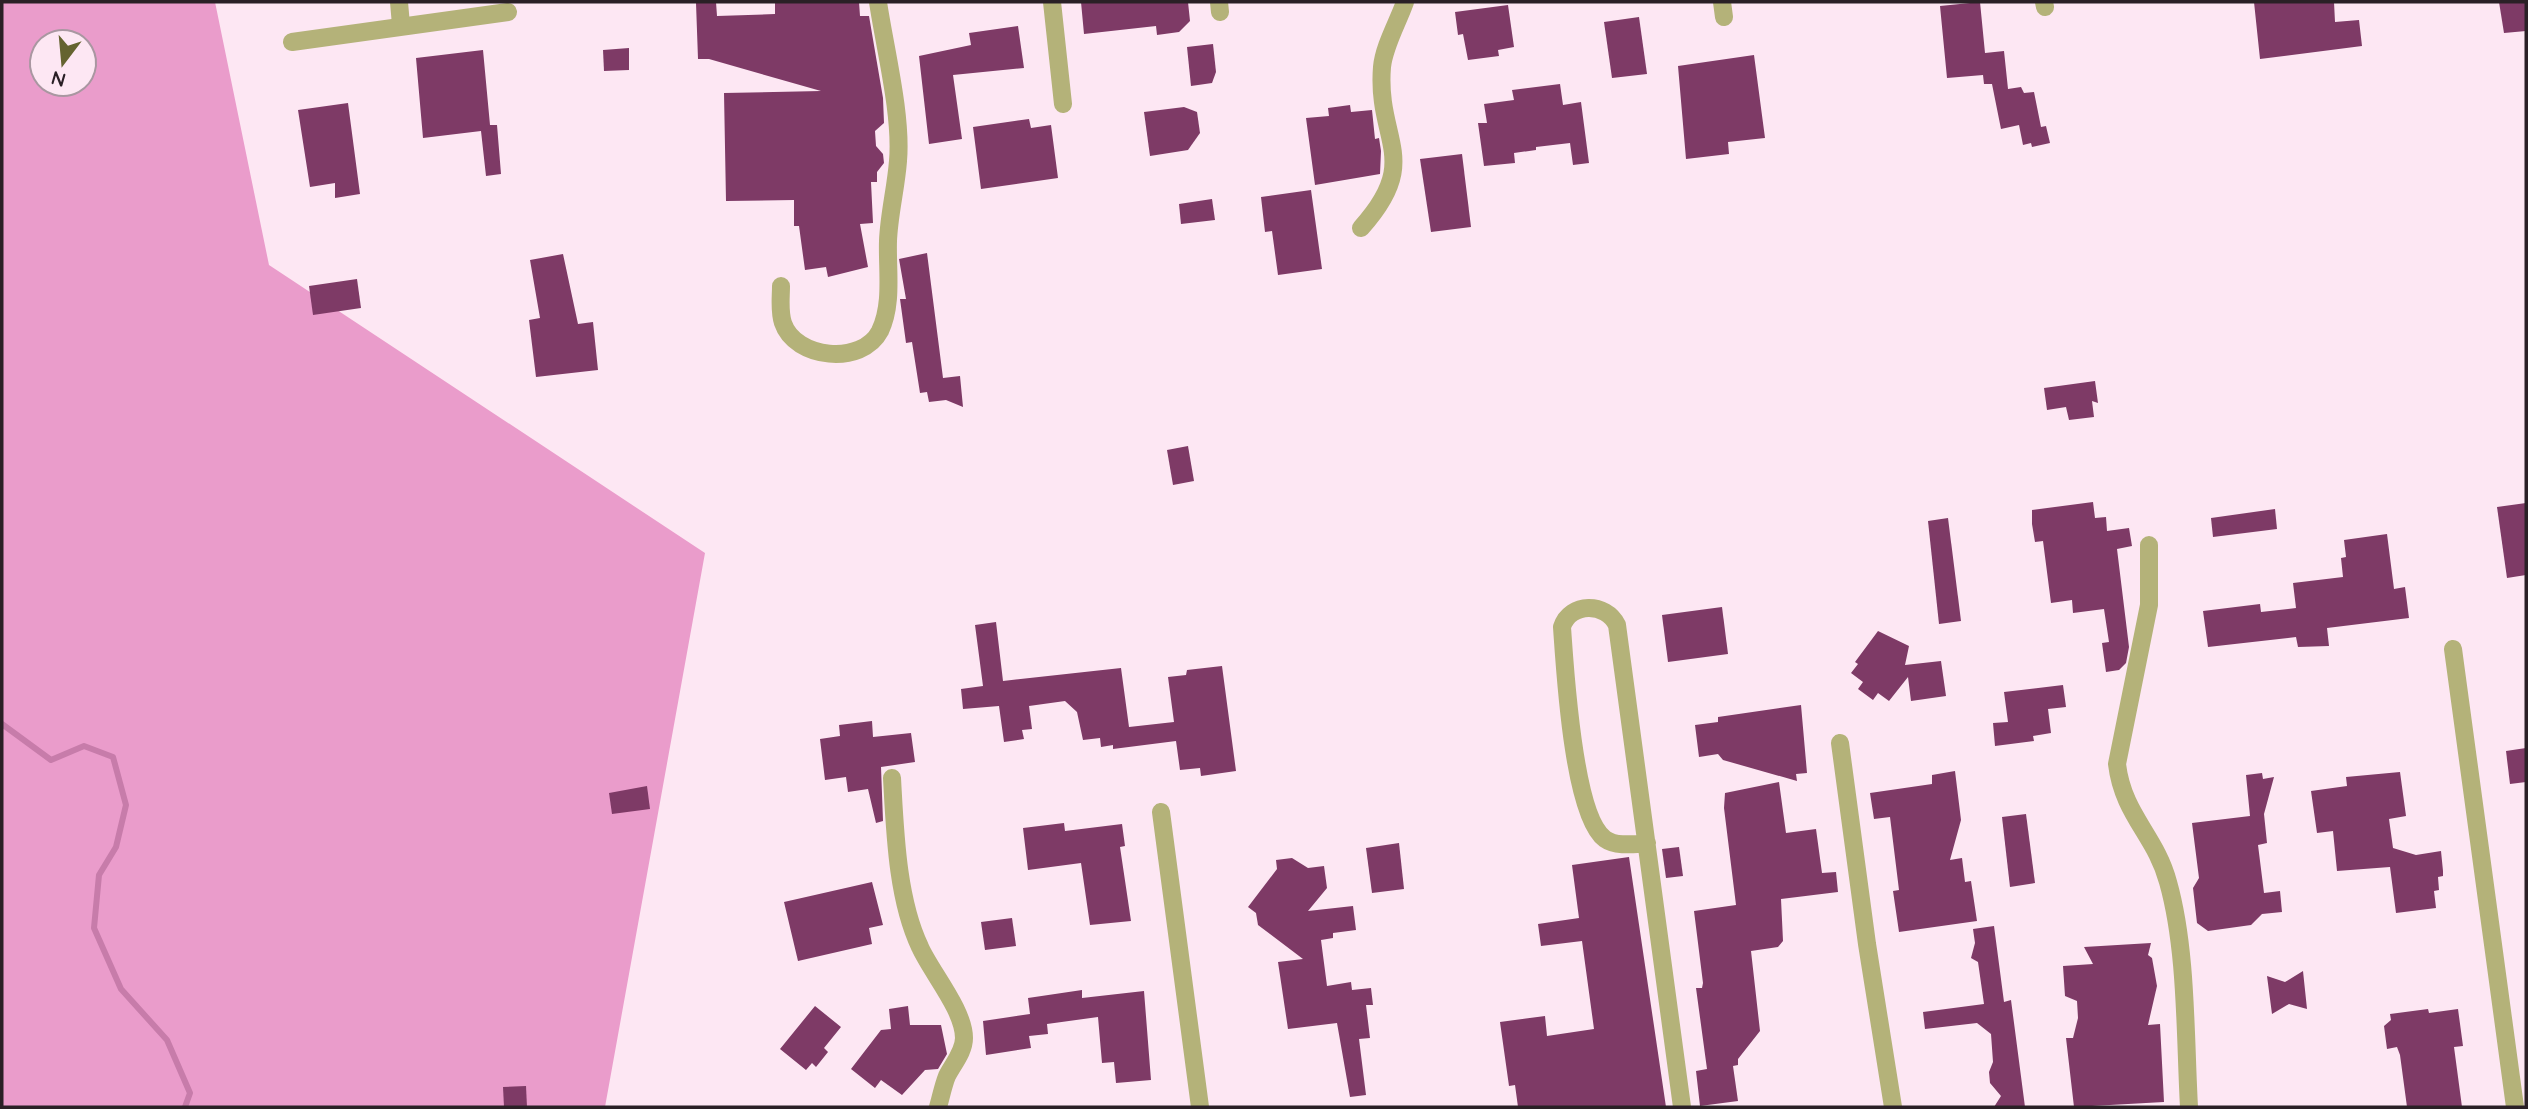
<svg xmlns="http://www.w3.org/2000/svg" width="2528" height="1109" font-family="Quicksand,sans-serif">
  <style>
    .forest { fill: #ea9ccb; fill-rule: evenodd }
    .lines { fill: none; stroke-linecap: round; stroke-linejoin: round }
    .stream { stroke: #c77caa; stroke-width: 6 }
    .building { fill: #7e3a66 }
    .street { stroke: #b4b279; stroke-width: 18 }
  </style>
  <rect width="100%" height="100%" fill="#fde7f3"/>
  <path class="forest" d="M2,2H215L269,265L705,553L605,1107H2ZM42,42H84V84H42Z"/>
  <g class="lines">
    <path class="stream" d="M2,724L51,760L84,746L113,757L126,805L116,847L99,875L94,928L121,989L167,1040L190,1093L185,1107"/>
  </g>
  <g class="building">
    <path d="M716,2L717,16L775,14V2H859L860,16H869L883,98L884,123L875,131L876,146L883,154L884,163L877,172V182H871L873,223L860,224L868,267L828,277L826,267L805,270L799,226H794V200L726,201L724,93L821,91L709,59H698L696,3Z"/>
    <path d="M1081,2H1188L1190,21L1179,32L1157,35L1156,26L1084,34Z"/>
    <path d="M1980,2L1985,53L2004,51L2008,89L2021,87L2024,93L2034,92L2041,127L2046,126L2050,143L2032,147L2031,143L2023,145L2019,125L2001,129L1992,84H1984L1983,75L1947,78L1940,6Z"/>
    <path d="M2254,2H2334L2335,22L2359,20L2362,46L2260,59Z"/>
    <path d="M2499,2H2526V31L2504,33Z"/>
    <path d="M1508,5L1514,47L1498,50L1499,56L1468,60L1463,34L1458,35L1455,12Z"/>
    <path d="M1639,17L1647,74L1612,78L1604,22Z"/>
    <path d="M1018,26L1024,68L953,75L962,139L929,144L919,56L971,45L969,33Z"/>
    <path d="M1213,44L1216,72L1212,83L1191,86L1187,47Z"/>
    <path d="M629,48V70L604,71L603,50Z"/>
    <path d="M483,50L490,125H497L501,174L486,176L481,131L423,138L416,58Z"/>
    <path d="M1754,55L1765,138L1728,142L1729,154L1686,159L1678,66Z"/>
    <path d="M1560,84L1563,105L1581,102L1589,163L1573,165L1570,143L1536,147V150L1514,153L1515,163L1484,166L1478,123H1487L1484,104L1514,100L1512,90Z"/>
    <path d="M348,103L360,194L335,198V183L310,187L298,110Z"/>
    <path d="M1350,105L1351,112L1372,110L1375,139L1379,138L1381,151L1380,174L1315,185L1306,118L1329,116L1328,108Z"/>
    <path d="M1184,107L1197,112L1200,133L1188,150L1150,156L1144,112Z"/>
    <path d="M1029,119L1031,128L1051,125L1058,178L981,189L973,127Z"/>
    <path d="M1462,154L1471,227L1431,232L1420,159Z"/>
    <path d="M1311,190L1322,269L1278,275L1272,231L1265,232L1261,197Z"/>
    <path d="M1212,199L1215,220L1181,224L1179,204Z"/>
    <path d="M927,253L943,378L960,376L963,407L946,400L929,402L927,392L920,393L912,342L906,343L900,299H906L899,259Z"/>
    <path d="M563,254L578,324L593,322L598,370L536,377L529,320L540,318L530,260Z"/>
    <path d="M357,279L361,308L313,315L309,286Z"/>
    <path d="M2095,381L2098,403L2092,401L2094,417L2069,420L2066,407L2047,410L2044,388Z"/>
    <path d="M1188,446L1194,481L1173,485L1167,450Z"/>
    <path d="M2093,502L2095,518L2106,517L2107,531L2129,528L2132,546L2117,549L2129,647L2126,663L2119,670L2106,672L2102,643L2109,642L2104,609L2073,613L2072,600L2051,603L2043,541L2035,542L2032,524V510Z"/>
    <path d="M2526,503V575L2507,578L2497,507Z"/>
    <path d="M2275,509L2277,529L2213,537L2211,518Z"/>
    <path d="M1948,518L1961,621L1939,624L1928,521Z"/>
    <path d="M2387,534L2394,589L2405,587L2409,618L2327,628L2329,646L2298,647L2296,637L2208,647L2203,611L2260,604L2261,612L2296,608L2293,583L2343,577L2341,558L2346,557L2344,540Z"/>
    <path d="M1722,607L1728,654L1668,662L1662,615Z"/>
    <path d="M996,622L1003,681L1121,668L1129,727L1174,722L1168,677L1186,675L1187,670L1222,666L1236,771L1201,776L1200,768L1180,770L1176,741L1113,749V745L1101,747L1100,738L1083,740L1077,712L1065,701L1029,706L1032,729L1022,730L1024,739L1004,742L999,706L963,709L961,689L983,686L975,625Z"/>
    <path d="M1878,631L1909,646L1905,665L1941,661L1946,696L1911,701L1908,677L1889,701L1878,693L1873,700L1858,689L1863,682L1851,673L1858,664L1855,662Z"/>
    <path d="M2063,685L2066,707L2048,709L2051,733L2033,736L2034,741L1995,746L1993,723L2008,722L2004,692Z"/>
    <path d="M1801,705L1807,773L1796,774L1797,781L1723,760L1718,754L1699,757L1695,725L1718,722V717Z"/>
    <path d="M872,721L873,737L911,733L915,762L881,767L883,821L876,823L868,789L848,792L846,777L825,780L820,739L840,736L839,725Z"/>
    <path d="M2526,748V782L2510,784L2506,751Z"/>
    <path d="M1955,771L1961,820L1950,860L1962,858L1965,882L1971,881L1977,921L1899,932L1893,891L1899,890L1890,817L1874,819L1870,793L1932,784V775Z"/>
    <path d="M2400,772L2406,816L2389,819L2393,848L2416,855L2441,851L2443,871V876L2438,877L2439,890L2434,891L2436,908L2396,913L2390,867L2337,871L2333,831L2317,833L2311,791L2347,786L2346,777Z"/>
    <path d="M2262,773L2263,779L2274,777L2264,814L2267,843L2258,845L2264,893L2280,891L2282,912L2262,914L2251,925L2208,931L2197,923L2193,888L2199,878L2192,823L2250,816L2246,775Z"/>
    <path d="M1779,782L1786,833L1816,829L1822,873L1836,872L1838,892L1781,899L1783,941L1778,947L1751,951L1760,1031L1738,1059V1065L1733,1066L1738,1101L1700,1106L1696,1071L1707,1069L1696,988H1702L1703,983L1694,911L1736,905L1724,808L1725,793Z"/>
    <path d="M647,786L650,809L612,814L609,793Z"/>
    <path d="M2026,814L2035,883L2010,887L2002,817Z"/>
    <path d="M1064,823L1065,831L1122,824L1125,846L1120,847L1131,921L1090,925L1081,863L1028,870L1023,828Z"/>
    <path d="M1399,843L1404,889L1372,893L1366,848Z"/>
    <path d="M1679,847L1683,876L1666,878L1662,849Z"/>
    <path d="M1629,857L1666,1107H1518L1515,1085L1509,1086L1500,1022L1545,1016L1547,1036L1594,1029L1582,941L1541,946L1538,924L1579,918L1572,865Z"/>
    <path d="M1292,858L1308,868L1324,866L1327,888L1308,911L1353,906L1356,930L1333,933V938L1321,940L1327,986L1351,982L1352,990L1371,988L1373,1005H1366L1370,1038L1359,1039L1366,1095L1350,1097L1337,1023L1288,1029L1278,962L1303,959L1258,925L1256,913L1248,907L1277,869L1276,860Z"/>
    <path d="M872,882L883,925L869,928L872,944L798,961L784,902Z"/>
    <path d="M1012,918L1016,946L985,950L981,922Z"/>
    <path d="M1994,926L2004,1002L2011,1000L2025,1107H1994L2001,1096L1990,1083L1989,1072L1993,1062L1991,1034L1977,1023L1925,1029L1923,1012L1984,1004L1978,962L1971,958L1975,943L1973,929Z"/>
    <path d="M2151,943L2148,955L2152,958L2157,986L2148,1025L2160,1024L2164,1102L2074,1107L2066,1038H2073L2078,1018L2077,1001L2065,996L2063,966L2093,964L2084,947Z"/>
    <path d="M2303,971L2307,1009L2289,1004L2272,1014L2267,976L2285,982Z"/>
    <path d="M1082,990V998L1144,991L1151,1080L1116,1083L1114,1062L1102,1063L1098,1017L1047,1024L1048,1034L1029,1036L1031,1048L986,1055L983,1021L1030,1014L1028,998Z"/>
    <path d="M815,1006L841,1027L824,1048L828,1052L816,1067L812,1063L806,1070L780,1049Z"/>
    <path d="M908,1006L910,1025H941L947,1054L938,1069L925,1070L902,1095L881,1080L875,1088L851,1069L881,1030L891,1029L889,1009Z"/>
    <path d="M2428,1009L2429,1013L2458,1009L2463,1046L2454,1047L2462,1107H2407L2400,1055L2397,1047L2387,1049L2384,1026L2391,1020L2390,1014Z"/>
    <path d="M526,1086L527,1107H504L503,1087Z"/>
  </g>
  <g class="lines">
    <g class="street">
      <path d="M399,2L401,25"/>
      <path d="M1052,2L1063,104"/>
      <path d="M1219,2L1220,12"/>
      <path d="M1722,2L1724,17"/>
      <path d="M2044,2L2045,7"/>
      <path d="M292,42L508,12"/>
      <path d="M1361,228C1423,159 1376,141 1382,67C1384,46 1398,22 1405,2"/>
      <path d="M781,286C781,298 779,311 783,323C795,359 862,366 880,331C893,304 887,270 888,241C889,214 896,188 898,161C902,115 885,49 878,2"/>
      <path d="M2149,545V605L2117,764C2123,815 2156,836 2168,882C2187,949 2185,1036 2189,1107"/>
      <path d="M2453,649L2515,1107"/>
      <path d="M1840,743L1867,944L1893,1107"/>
      <path d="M892,778C895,831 897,899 920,947C931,972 964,1010 964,1038C964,1052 953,1064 947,1076C943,1086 941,1097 938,1107"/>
      <path d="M1161,812L1200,1107"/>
      <path d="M1647,843C1634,844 1616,847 1605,839C1573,816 1565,669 1562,627C1570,602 1606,602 1617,625L1682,1107"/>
    </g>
  </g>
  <rect width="2528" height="1109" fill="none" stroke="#2a2026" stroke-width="7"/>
  <g transform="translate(63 63) rotate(196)"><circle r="33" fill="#fde7f3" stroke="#a997a1" stroke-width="2"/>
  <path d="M0-5L12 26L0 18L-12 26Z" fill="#656330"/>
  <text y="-10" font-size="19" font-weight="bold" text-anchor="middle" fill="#2a2026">N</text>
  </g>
</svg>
